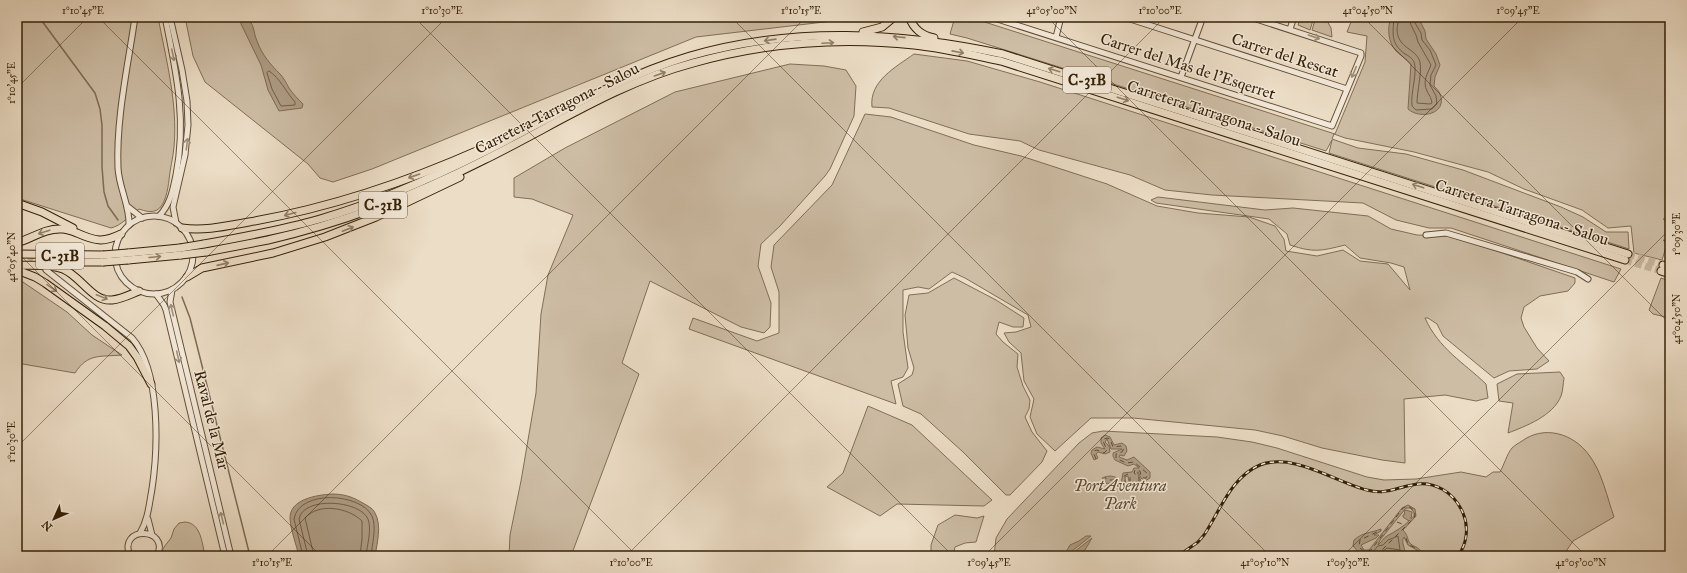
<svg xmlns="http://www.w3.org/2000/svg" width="1687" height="573" font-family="'IM FELL Great Primer',serif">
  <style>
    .green { fill: #cdbda5; stroke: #816e56 }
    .water { fill: #ae9d85; stroke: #7e6b52; fill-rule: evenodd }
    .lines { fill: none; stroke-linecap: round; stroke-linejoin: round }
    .shore { stroke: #725e46; stroke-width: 1 }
    .stream { stroke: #7e6b52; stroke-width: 1.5 }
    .ferry { stroke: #5f4c32; stroke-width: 1; stroke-dasharray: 5 4; stroke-linecap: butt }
    .minor-tunnel { stroke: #c7b7a0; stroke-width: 5; stroke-dasharray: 5 2.5; stroke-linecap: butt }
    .highway-tunnel { stroke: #c7b7a0; stroke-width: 7; stroke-dasharray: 7 3.5; stroke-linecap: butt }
    .minor-casing { stroke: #634f36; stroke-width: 7 }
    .highway-casing { stroke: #352006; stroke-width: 9 }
    .minor { stroke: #f3e9da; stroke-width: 5 }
    .highway { stroke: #ecddc6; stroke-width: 7 }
    .rail-casing { stroke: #352006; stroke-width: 3 }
    .rail { stroke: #f3e9da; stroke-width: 1.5; stroke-dasharray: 4.5; stroke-linecap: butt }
    .highway-bridge-casing { stroke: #352006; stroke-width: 9; stroke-linecap: butt }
    .highway-bridge { stroke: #ecddc6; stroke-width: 7 }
    .oneway { stroke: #907e66 }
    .oneway2 { stroke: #9e8f7b }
    .ticks { fill: none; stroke: #352006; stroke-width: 1; stroke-opacity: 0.45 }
    .labels { text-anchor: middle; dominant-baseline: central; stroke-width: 3; stroke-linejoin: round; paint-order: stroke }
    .shield { fill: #f3e9da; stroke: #6e5c46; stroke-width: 1 }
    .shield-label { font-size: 15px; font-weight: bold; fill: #352006 }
    .street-label { font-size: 16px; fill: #352006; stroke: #f3e9da }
    .park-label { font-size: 16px; font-style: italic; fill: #5b472e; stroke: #f3e9da }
    .neatline { fill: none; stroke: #352006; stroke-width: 1.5 }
    .ticks-label { font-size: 10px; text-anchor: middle; fill: #352006 }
  </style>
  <rect width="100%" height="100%" fill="#ecddc6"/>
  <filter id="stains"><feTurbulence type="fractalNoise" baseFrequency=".005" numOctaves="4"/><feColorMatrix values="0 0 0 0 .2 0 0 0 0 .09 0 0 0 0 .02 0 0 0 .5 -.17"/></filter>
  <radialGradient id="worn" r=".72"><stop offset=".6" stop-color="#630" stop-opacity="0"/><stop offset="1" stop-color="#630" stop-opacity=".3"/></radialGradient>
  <g class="green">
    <path d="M17,17H158C166,59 178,104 174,147C173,158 170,169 169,180C168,189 165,206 157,210C151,213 145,211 139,209C130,215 121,226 111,228L17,198Z"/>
    <path d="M185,17H867L696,37L372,169L333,182L320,178L308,164L205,82L193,56Z"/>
    <path d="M955,17H969L1335,134L1365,62L1367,36L1347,32L1353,17H1670V217L1663,219L1668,223L1670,221V245V242L1663,240L1667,244L1662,260L1634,253L1631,226L1608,228L1582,210L1524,189L1488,172L1414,152L1345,138L1334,134L1332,139L1358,148L1406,154L1463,170L1561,207L1583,217L1606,232H1628L1629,249L1329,153L1332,140L1326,151L967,38L950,34Z"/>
    <path d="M1301,17H1314L1310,30L1298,25Z"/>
    <path d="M1316,17H1325L1331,28L1332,37L1312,30Z"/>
    <path d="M914,54L967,61L1040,82L1621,269L1614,282L1451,228H1429L1396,220L1363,203L1212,195L1165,190L1130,175L1039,150L1020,141L969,134L889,108L872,107C869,81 896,67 914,54Z"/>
    <path d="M790,64L824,66L846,70L856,86L854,116L830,169L825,176L780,226L761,244L758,266L771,303L770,327L764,333L741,327L650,281L622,363L639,374L571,556H509L510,535L521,481L536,393L541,314L548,275L573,215L532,199L514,197V178L565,148L675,92Z"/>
    <path d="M865,114L891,117L974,145L1021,156L1107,184L1157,206L1198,213L1249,217L1275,226L1284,239L1286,251L1317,256L1343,250L1360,261L1388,264L1410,290L1404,267L1391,263L1360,258L1345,245C1321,251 1314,253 1290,245L1287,234L1269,219L1156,203L1151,200L1158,197L1265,210L1293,208L1368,216L1391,229L1417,235L1450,236L1494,250L1575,278V283L1568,291L1540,296L1524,307L1521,318L1524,327L1537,348L1549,361L1537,369L1509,371L1494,378L1443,336L1437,324L1428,318H1425C1439,349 1463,362 1486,384L1488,398L1476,401L1445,395L1404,399L1405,463L1382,460L1322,448L1283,436L1255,430L1133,418H1091L1055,451L1037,434L1030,417L1034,399L1024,381L1021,353L1009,342L1004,333L1016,332L1031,327L1028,315L965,278L952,272L929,289L918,287L903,290V332L908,368L903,377L891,381L896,404L689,329L693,318L757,341L779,333V292L771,267L774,245L832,185Z"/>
    <path d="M17,278L67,312L92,335L122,355C100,357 88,353 75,373L17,363Z"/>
    <path d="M954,278L996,300L1024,318L1023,327H1013L999,322L996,334L1003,342L1018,354L1017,367L1023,386L1030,400L1029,409L1025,417L1032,432L1047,451L1042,462L1010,495H1006L963,452L921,414L903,406L898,384L912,375L914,368L908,348L905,315L909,295L928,293Z"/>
    <path d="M1661,278L1670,281V318L1653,314L1649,310Z"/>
    <path d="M1560,372L1564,378C1563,384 1563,391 1561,396C1553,416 1526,426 1508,433L1513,403L1499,401L1497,384L1517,374Z"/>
    <path d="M868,406L912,425L992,500L984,506L897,504L880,516L827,487L843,473Z"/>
    <path d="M1103,431L1217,437L1252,442L1277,448L1367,477L1384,480L1416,479L1461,472L1486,477L1493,472H1500C1504,465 1507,454 1512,448C1515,445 1519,443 1522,441C1544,425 1573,433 1589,455C1602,472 1607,497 1614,517L1573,541L1563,556H994L996,538L1007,519L1079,443L1092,433Z"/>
    <path d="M955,515L977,518L984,516L976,542L965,543L955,547L953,556H931V545L938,525Z"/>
    <path d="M185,522C201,523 202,543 205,556H160L164,547L171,538L174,529L179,523Z"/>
  </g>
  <g class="water">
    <path d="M241,17H245C255,23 253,32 257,41C262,55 271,65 280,74C284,78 286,83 289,88C293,94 298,99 303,104L302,108L279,111L268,90L261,65L241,24Z"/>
    <path d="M1391,17H1418L1425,31L1426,39L1436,54L1440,65L1435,77L1434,86C1436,88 1439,91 1440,94C1448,114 1420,120 1408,109L1411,64C1407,59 1401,56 1396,51C1388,42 1387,28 1391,17Z"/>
    <path d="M1105,435L1110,437L1114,445L1122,443L1126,446L1127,451L1124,456L1120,455L1119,457L1127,460L1134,457L1150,472V478L1145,481L1141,478L1138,472H1137L1141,481L1139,488L1132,489L1130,488L1128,476L1125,477L1126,487L1121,490L1114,486L1113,482L1107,484L1102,478C1107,476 1112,475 1117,478L1119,483L1121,484L1123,473L1132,472L1134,468H1139L1134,464L1128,466L1115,460L1113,456V453L1122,449H1111L1107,439L1105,442L1109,446L1110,452L1105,454L1098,452L1096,454L1098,458L1094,460L1091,453L1092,450L1097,447L1105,449L1101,443V438Z"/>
    <path d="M332,494C342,494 351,496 361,502C366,505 373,508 375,513C382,525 377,544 375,556H299C296,544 291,531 290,519C289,499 317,495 332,494Z"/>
    <path d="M1408,505L1415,509L1416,516L1403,530C1407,534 1407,537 1409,542C1413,548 1422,546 1421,556H1417V550L1408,545L1404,537C1400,543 1407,549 1404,555L1389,552L1383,556H1362L1353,546L1354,540C1363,532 1371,533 1381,529V531L1374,535H1379L1376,538L1361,545L1364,550H1369L1402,508ZM1406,508H1410L1413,511C1415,514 1414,517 1411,519L1412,512L1406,510L1404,511L1405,514L1403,515V517L1409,521L1410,520C1403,527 1396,531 1387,536C1383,538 1381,543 1378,545L1380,540Z"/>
    <path d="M1086,536H1091L1072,551L1074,552L1092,538L1085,550L1077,556L1069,555L1067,550L1070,545L1079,541Z"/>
  </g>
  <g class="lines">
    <g class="shore">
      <path d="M1394,17C1393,33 1390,43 1405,54C1409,56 1412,58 1414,62C1418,71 1410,95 1412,106L1416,110L1432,109L1437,104L1436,96L1430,85L1431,75L1436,65L1430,50L1422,40L1421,33L1415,23L1414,17"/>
      <path d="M1399,17C1399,21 1397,25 1397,30C1398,49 1416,48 1420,62C1422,72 1417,92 1417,103L1430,104L1432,103C1431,97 1429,95 1427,91C1422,81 1428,73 1431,65L1418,42L1416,35L1411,25L1409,17"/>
      <path d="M269,71C280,78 286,92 295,102V105L281,106L272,89L267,73Z"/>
      <path d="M303,556L294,519C299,489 361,493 372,516C377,528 372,544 371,556"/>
      <path d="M308,556L299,519C303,496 360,500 368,519C372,530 367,545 366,556"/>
      <path d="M314,556L305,518C319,502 349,508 362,521V539L360,556"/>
      <path d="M1365,556L1372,553L1378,546L1383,545L1388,540L1398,536L1400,550L1387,548L1382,552L1381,556"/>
    </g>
    <g class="stream">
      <path d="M39,17L95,93L100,109L102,125V167L104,192L108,206L118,220"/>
      <path d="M182,297L190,318L250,556"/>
    </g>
    <g class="ferry">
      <path d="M1096,459L1094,454V451L1097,450L1104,453L1107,450L1103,441L1104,439L1107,438L1110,439L1113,447L1121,446L1124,448L1122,452L1116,454V458L1126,463L1134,462L1148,474L1146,478H1144L1141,476L1140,471L1135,470L1134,473L1139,478V483L1135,486L1130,484V477L1128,474L1124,476L1125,484L1121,487L1118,486L1114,480H1107L1105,477"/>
      <path d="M1397,522L1402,524"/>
      <path d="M1406,538L1408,544L1417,549L1418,556"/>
      <path d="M1376,556L1414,518L1415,515L1414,510L1408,506L1403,508L1371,550L1365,552L1361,549L1359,546L1360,540L1381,530"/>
    </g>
    <path class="minor-tunnel" d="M17,248L40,266"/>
    <g class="highway-tunnel">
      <path d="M1628,254L1663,265"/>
      <path d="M1625,260L1661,271"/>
    </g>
    <defs>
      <g id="minor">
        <path d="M170,17L182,70L187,101L188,125L185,155L173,207L176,223"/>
        <path d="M991,17L1332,126L1361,56V53L1250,17"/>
        <path d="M1124,17L1347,89"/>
        <path d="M1290,29L1294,17"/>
        <path d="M1056,37L1061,17"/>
        <path d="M1181,77L1203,17"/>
        <path d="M127,206L142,218"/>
        <circle cx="154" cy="255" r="39"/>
        <path d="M159,216C170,205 173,190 176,175C187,119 176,71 165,17"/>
        <path d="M129,225C130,206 119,188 118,168C116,118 128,66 135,17"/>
        <path d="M1426,235L1446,233L1577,272L1588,279"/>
        <path d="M46,270L132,338C161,371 158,449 152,489C149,505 148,520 140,533"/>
        <path d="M172,290L170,302L231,556"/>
        <path d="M156,294L164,305L166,310L225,556"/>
        <path d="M148,519L152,535"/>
        <path d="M130,556C117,525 171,527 157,556"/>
      </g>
      <g id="highway">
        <path d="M909,17C914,29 921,35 934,38"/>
        <path d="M863,32L882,27L894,17"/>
        <path d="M17,203L42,212L73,228"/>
        <path d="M182,228C205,231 226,226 249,222C329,208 407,182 481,149"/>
        <path d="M17,243C32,238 46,228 62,229C67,229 72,231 77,233C95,241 103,243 121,234"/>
        <path d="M204,244C243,237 282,230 320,219C375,203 428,180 480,154C549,120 615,78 690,56C794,26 899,32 1003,54L1628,254"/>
        <path d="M206,252C226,248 247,244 268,240C343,223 415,195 484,160C553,126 618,83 693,63C764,43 840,37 914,45C943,48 972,55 1001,61L1625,260"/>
        <path d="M128,253L180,248"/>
        <path d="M17,254L103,255"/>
        <path d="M128,260L181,255"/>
        <path d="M47,262H103"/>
        <path d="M17,265C32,266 49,264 63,269C81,276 92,302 112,300C122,299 131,294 139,291"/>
        <path d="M1663,265L1670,267"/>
        <path d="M17,270L35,277L45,283L105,326L129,346L137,357L151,384"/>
        <path d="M1661,271L1670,274"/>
        <path d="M187,277L202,268L273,253L325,237L376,217L460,177"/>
      </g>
    </defs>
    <use href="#minor" class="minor-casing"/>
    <use href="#highway" class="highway-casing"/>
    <use href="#minor" class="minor"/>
    <use href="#highway" class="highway"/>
    <defs>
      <path id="rail" d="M1178,556L1198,542L1204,535C1220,511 1231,477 1260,465C1293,452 1335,482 1367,490C1385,495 1395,488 1412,485C1434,480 1454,492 1463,513C1469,527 1467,544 1458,556"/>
    </defs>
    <use href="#rail" class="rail-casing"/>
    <use href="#rail" class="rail"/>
    <defs>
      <g id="highway-bridge">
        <path d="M180,248L204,244"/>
        <path d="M103,255L128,253"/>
        <path d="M181,255L206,252"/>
        <path d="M103,262L128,260"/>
      </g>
    </defs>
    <use href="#highway-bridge" class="highway-bridge-casing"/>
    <use href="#highway-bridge" class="highway-bridge"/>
  </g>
  <defs><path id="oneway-shaft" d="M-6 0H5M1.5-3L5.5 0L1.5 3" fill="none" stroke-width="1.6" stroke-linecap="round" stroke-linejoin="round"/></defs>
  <g class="oneway">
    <use href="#oneway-shaft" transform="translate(899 37) rotate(-174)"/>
    <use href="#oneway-shaft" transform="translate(770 40) rotate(172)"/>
    <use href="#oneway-shaft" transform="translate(828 43) rotate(-3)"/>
    <use href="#oneway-shaft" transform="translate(958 52) rotate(11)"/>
    <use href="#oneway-shaft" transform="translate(1054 70) rotate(-163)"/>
    <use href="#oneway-shaft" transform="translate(660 74) rotate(-19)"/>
    <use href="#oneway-shaft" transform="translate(1123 99) rotate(18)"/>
    <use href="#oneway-shaft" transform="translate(414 176) rotate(161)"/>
    <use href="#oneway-shaft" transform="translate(1418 186) rotate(-162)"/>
    <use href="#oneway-shaft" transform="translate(290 214) rotate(165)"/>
    <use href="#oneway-shaft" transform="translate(348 229) rotate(-21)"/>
    <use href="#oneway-shaft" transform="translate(44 232) rotate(162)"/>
    <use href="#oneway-shaft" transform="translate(155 257) rotate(-5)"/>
    <use href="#oneway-shaft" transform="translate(223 264) rotate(-13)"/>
    <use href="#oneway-shaft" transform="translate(52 288) rotate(35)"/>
    <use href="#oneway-shaft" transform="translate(102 297) rotate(22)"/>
  </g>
  <g class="oneway2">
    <use href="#oneway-shaft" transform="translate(1314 37) rotate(19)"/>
    <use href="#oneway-shaft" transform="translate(173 55) rotate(78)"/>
    <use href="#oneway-shaft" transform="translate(1354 72) rotate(113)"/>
    <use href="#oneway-shaft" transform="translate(187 144) rotate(-83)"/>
    <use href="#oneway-shaft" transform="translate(172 310) rotate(-103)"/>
    <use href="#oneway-shaft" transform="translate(178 357) rotate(77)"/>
    <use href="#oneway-shaft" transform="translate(222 518) rotate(-104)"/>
  </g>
  <path class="ticks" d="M98,17L637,556M414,17L953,556M731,17L1270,556M1047,17L1586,556M1363,17L1670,324M17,88L88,17M17,252L321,556M17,447L447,17M267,556L806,17M626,556L1165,17M984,556L1523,17M1343,556L1670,229"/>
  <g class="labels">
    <g class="shield">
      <rect x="1063" y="67" width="48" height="26" rx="3"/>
      <rect x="359" y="192" width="48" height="26" rx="3"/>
      <rect x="36" y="243" width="48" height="26" rx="3"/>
    </g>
    <g class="shield-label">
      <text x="1087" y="80">C-31B</text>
      <text x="383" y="205">C-31B</text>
      <text x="60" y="256">C-31B</text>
    </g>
    <g class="street-label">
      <text transform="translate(1285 55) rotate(18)">Carrer del Rescat</text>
      <text transform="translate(1188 66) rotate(18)">Carrer del Mas de l'Esqerret</text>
      <text transform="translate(557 108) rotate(-27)">Carretera Tarragona - Salou</text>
      <text transform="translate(1214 113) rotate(18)">Carretera Tarragona - Salou</text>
      <text transform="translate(1522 212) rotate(18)">Carretera Tarragona - Salou</text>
      <text transform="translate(212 420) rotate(76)">Raval de la Mar</text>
    </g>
    <g class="park-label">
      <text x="1120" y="485">PortAventura<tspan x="1120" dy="18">Park</tspan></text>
    </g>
  </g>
  <rect width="1687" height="573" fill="none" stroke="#ecddc6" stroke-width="44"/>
  <g transform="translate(54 519) rotate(225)" stroke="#f3e9da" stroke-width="3" paint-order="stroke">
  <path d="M0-3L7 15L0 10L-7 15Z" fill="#352006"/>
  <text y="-6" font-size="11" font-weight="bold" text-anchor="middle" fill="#352006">N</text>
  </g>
  <rect x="22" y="22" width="1643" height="529" class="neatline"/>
  <g class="ticks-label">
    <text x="83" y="14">1°10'45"E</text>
    <text x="442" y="14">1°10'30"E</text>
    <text x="801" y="14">1°10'15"E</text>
    <text x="1052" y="14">41°05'00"N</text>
    <text x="1160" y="14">1°10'00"E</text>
    <text x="1368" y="14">41°04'50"N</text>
    <text x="1518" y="14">1°09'45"E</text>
    <text transform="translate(11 83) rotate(-90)" y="4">1°10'45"E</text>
    <text transform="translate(1676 234) rotate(-90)" y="4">1°09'30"E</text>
    <text transform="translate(11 257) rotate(-90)" y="4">41°05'40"N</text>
    <text transform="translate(1676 319) rotate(-90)" y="4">41°04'50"N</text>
    <text transform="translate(11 442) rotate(-90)" y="4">1°10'30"E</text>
    <text x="272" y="566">1°10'15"E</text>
    <text x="631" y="566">1°10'00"E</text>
    <text x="989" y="566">1°09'45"E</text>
    <text x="1265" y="566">41°05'10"N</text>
    <text x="1348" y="566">1°09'30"E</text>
    <text x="1581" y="566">41°05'00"N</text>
  </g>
  <rect width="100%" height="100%" filter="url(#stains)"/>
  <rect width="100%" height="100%" fill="url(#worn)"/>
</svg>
